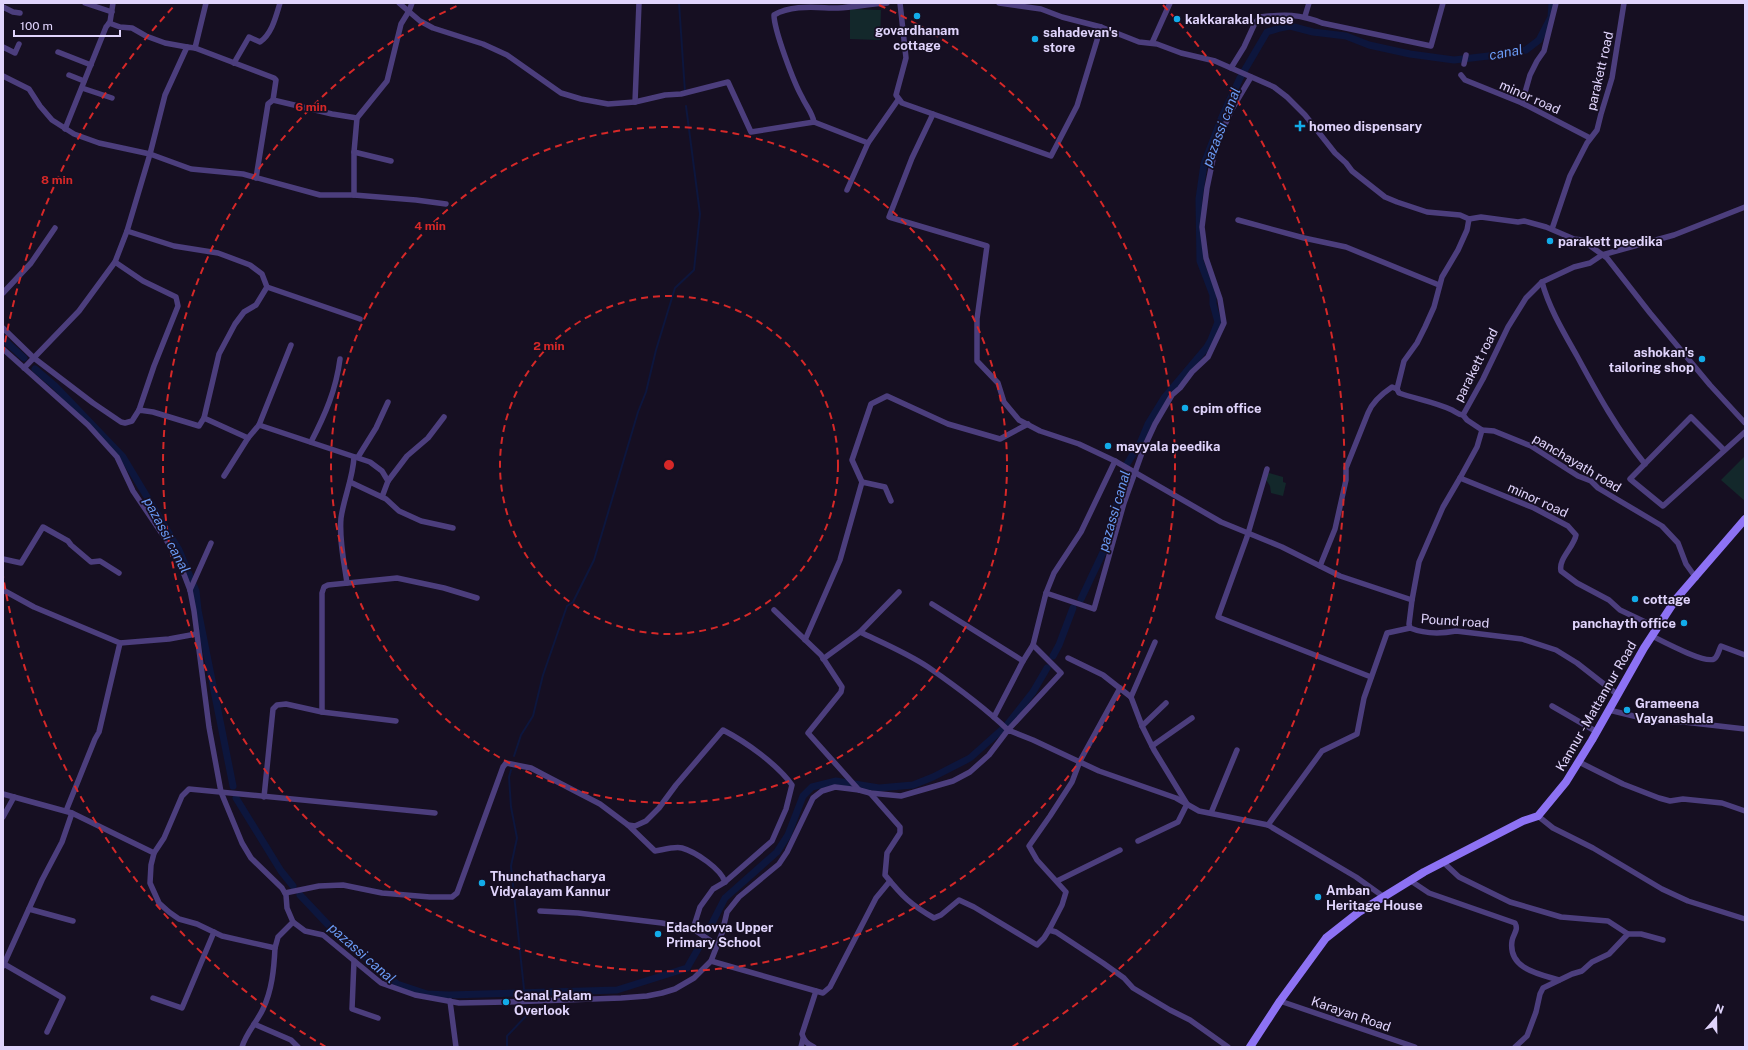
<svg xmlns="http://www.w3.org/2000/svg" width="1748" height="1050" font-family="'Public Sans',sans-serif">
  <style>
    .green { fill: #13282b }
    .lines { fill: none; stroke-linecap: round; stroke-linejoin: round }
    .stream { stroke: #0d163d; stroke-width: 2 }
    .canal { stroke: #0d163d; stroke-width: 7 }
    .street { stroke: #4c3e7d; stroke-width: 5.5 }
    .secondary { stroke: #8d72f4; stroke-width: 8 }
    .ring { fill: none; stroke: #d62828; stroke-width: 2; stroke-dasharray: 7 5 }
    .poi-dot { fill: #12ace9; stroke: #160f22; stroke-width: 1.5 }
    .labels { text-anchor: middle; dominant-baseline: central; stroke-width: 3.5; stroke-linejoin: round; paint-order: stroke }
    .poi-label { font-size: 13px; font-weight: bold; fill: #e0d4fc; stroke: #160f22; text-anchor: start }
    .street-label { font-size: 13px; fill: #e0d4fc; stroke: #160f22 }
    .water-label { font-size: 14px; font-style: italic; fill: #6a9af4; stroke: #160f22 }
    .centre { fill: #d62828; stroke: #160f22; stroke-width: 2 }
    .ring-label { font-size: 12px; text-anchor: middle; font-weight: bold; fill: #d62828; stroke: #160f22; stroke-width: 3.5; stroke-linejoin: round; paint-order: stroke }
  </style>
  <rect width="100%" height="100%" fill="#160f22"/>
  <g class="green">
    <path d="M850,9L881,10L880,40L850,39Z"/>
    <path d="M1745,456V501L1721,480Z"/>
    <path d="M1269,473L1283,477V482L1286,483L1283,496L1271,493L1270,486L1265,478Z"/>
  </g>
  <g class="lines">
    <g class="stream">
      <path d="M679,3L685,92"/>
      <path d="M514,756L521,735L533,716L543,675L567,606L573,602L594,560L638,412L646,392L656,350L675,288L694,270L700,214L686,106"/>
      <path d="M511,770L509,777L511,807L517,838L511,866L524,989"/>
      <path d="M507,1047V1036L526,1016V1007"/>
    </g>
    <g class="canal">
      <path d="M3,339L24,358"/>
      <path d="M35,369L55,386L123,457L179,550L196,591L198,610L233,786"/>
      <path d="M1081,599L1106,546L1127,464L1141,441L1148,424L1164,398L1207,347L1211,340L1218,322L1213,304V295L1200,261L1199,199L1204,164L1222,117L1240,78L1267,32L1280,28L1290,26L1313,32L1346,36L1369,45L1410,54L1454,60L1506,54L1526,50L1539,40L1551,17L1552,3"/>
      <path d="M1053,656L1059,645L1073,608"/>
      <path d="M236,798L281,871L293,886"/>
      <path d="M300,895L334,931L397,984L427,994L449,995L617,990L687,968L702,942"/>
      <path d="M708,931L725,898L777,852L788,835L803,796L812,787L836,781L879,788L913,785L933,777L970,758L1007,725L1033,692L1047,668"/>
    </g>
    <g class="street">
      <path d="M85,3L112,12"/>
      <path d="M399,3L420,21L433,28L483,44L507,55L561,93L581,99L608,104L635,102L665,95L681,94L728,82L751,132L814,122"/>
      <path d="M900,3L906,58L896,95L902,103L933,114L912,158L889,217L987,246L977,319V361L998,383L1004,402L1019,420L1040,431L1079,444L1115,461L1221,522L1282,547L1340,576L1412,600"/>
      <path d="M999,3L1041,9L1062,17L1101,27L1139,42L1157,44L1181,53L1215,61L1274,87L1287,97L1305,115L1335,153L1346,163L1352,171L1385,197L1397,202L1427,212L1460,215L1469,219L1481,217L1518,222L1524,221L1546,227L1574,239L1582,240L1607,258L1650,313L1710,385L1745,423"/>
      <path d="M3,7L13,12L20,13"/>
      <path d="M1305,16L1309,3"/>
      <path d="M109,23L120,27L132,28L146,36L165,43L187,47"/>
      <path d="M1152,43L1170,3"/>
      <path d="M3,47L15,53L19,44"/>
      <path d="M195,48L274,78L276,80L273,100L332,114L357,118"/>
      <path d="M58,52L91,65"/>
      <path d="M234,63L249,37L260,42C272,34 276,16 280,3"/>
      <path d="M1464,64L1466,55"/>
      <path d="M1231,68L1244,47L1255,23L1260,17C1284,14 1300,14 1322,23L1431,46L1443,3"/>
      <path d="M69,75L84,81"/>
      <path d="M1461,75L1465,80L1522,103L1590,138"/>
      <path d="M3,76L29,89L40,106L52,120L74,134L99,143L150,154L191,169L243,174L320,195H354V152L357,118L387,81L401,24L409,11L412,3"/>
      <path d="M82,88L112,98"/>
      <path d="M635,102L639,3"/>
      <path d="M1522,103L1530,75L1537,61L1544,51L1556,3"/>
      <path d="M933,114L1051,156L1077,106L1101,27"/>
      <path d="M814,122C812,112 806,106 802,97C794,83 774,30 774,15C793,4 817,8 838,8C854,7 871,4 887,3"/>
      <path d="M814,122L868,143L847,190"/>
      <path d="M65,129L106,27L110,22L113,3"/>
      <path d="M868,143L898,100"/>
      <path d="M354,152L391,161"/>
      <path d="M256,178L268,104L273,100"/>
      <path d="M354,195L416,200L446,204"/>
      <path d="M1469,219L1467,230L1458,250L1442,277L1434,307L1425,327L1417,343L1404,361L1397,389L1399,393C1416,399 1435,402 1452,410C1456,412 1458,415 1463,415L1467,420L1482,430L1494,431L1531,446L1578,476L1591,481L1598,488L1662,526L1678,543L1686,564L1696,578"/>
      <path d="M1238,220L1304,238L1346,247L1439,285"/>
      <path d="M1552,229L1570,176L1587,143L1597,130L1601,114L1612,78L1624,3"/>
      <path d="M127,231L174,246L218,253L250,265L262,274L267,287L256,305L244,312L235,324L219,354L204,418"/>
      <path d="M115,262L143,281L176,297L178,306L154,366L139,410"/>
      <path d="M1542,282C1549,308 1564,333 1577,356C1597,393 1618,431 1645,464"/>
      <path d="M267,287L360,319"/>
      <path d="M3,293L31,263L55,228"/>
      <path d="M3,328L34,358L93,403L121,422L125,423L132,421L139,410L153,412L199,426L204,418L248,438L259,425L370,462L382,471L388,481L382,497"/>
      <path d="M3,349L88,425L117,457L133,491L177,556L190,590L194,611L209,727L221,792L242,843L251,858L282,888L286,895L287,908L293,922L278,937L275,948"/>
      <path d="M24,368L79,311L115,262L127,231L150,154L165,95L187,47L195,48L206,3"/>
      <path d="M1463,415L1483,379L1508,327L1526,298L1542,282L1574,267L1590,263L1602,255L1674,235L1745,207"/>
      <path d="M259,425L291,345"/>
      <path d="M1482,430L1477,447L1460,478L1534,508L1568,526L1576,535C1574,547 1558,559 1561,571L1577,583L1609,600L1620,610L1658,628"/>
      <path d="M311,442C325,415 336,390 340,359"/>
      <path d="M1724,450L1691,417L1630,479L1663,506L1745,432"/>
      <path d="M358,457L376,428L388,402"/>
      <path d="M1267,469L1247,537L1218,617L1371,677"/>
      <path d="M224,476L248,438"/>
      <path d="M1460,478L1443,507L1419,562L1412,600L1409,624L1410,628C1425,634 1440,634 1456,631L1522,639L1556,650L1577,663L1618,695"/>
      <path d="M388,481L407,456L428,438L444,417"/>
      <path d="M350,482L386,499L399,511L421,521L453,528"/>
      <path d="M862,482L852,460L871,404L887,396L948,424L1000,439L1028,424"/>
      <path d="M3,559L21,563L43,527L68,541L71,545L91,562L100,561L119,573"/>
      <path d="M1320,566L1335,529L1346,480V468L1368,413C1372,403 1383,393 1392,387L1397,389"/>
      <path d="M347,583C344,562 339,539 341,518C344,497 353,478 354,457"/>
      <path d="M3,590L34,607L120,643L99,732L95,739L66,811"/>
      <path d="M190,590L211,543"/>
      <path d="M1046,593L1054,573L1081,532L1115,461"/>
      <path d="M932,604L1023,661L1033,645"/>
      <path d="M774,610L821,655L842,687L841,692L808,733L859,790"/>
      <path d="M860,632C883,643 907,653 928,667C954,685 985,708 1008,730L1061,673L1033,645L1046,593L1094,609L1124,503L1143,450L1155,424L1172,395L1180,388L1192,372L1208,357L1224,323L1220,299L1206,258L1202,227L1207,188L1216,145L1232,109L1251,77"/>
      <path d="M1652,636C1662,641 1705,664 1714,659C1718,657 1719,649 1721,646L1745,655"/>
      <path d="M805,640L840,560L862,482L885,487L891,501"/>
      <path d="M120,643L169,639L196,634"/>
      <path d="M1068,658L1103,675L1131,697L1142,726L1154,750L1187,804L1178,822L1138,841"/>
      <path d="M823,659L860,632L899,592"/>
      <path d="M1131,697L1155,642"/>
      <path d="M1552,706L1597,732"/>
      <path d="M1609,710L1654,721L1684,722L1745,729"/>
      <path d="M322,712V593L324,587L328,585L397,578L444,588L477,598"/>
      <path d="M994,717L1023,661"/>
      <path d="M1142,726L1166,703"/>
      <path d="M1152,746L1192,718"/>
      <path d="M1579,762L1623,784L1659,798L1670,801L1683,799L1722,803L1745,811"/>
      <path d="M870,793L900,827V833L887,853L885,875C902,896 911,905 934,918L941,915L959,900L974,907L1037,945L1044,938L1049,930L1056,932L1103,963L1124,978L1133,988L1170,1010L1190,1020L1228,1047"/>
      <path d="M3,794L72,813L154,853L151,865L150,883L159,903L169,912L179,919L197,924L222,936L275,948C274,969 272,990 263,1009C257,1022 246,1033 242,1047"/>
      <path d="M264,797L273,709L277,705L286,704L322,712L396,721"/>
      <path d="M1211,813L1237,750"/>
      <path d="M1538,816L1553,828L1593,848L1662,889L1688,901L1745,919"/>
      <path d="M3,817L14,797"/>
      <path d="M628,825L655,851C662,850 675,846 682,848C696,852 721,869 725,882"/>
      <path d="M1268,825L1322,751L1357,734L1364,698L1387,633L1410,628"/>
      <path d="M154,853L164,838L182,796L189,789L435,813"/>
      <path d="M1443,862L1459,877L1510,902L1561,917L1608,921L1628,934"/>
      <path d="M1057,881L1120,850"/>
      <path d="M1411,881L1429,893L1515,923C1519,930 1513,934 1512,941C1508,969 1539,974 1559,980"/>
      <path d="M285,893L319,886L343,885L382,893L430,897H452L457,893L503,767L506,763L531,768L548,777L600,804L628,825L635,826L646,821L659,808L676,785L723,730C746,742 777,764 792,785L786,809L772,841L725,882L713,889L700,907L693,929"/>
      <path d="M29,909L73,921"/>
      <path d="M540,911L578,913L662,923L693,929L717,945"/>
      <path d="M293,922L305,931L323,935L381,983L415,995L459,1003L506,1002L621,998L647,996L662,993L675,989L694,978L711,961L722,933L727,912L739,897L779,864L787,852L813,798L822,791L835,787L859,790L870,793L901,796L953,781L970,772L989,755L1008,730L1033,740L1099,771L1176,798L1199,811L1268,825L1356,877L1384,897"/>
      <path d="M1049,930L1062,905L1066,892L1037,860L1029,846L1050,816L1072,782L1080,761L1120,688"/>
      <path d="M354,961L352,1009L378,1018"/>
      <path d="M711,961L823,993L830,987L876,898L890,881"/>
      <path d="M4,964L63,998L47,1032"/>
      <path d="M3,966L42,880L62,842L72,813"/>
      <path d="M153,998L182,1008L214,932"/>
      <path d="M450,1001L456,1047"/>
      <path d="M1280,1001L1415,1047"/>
      <path d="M254,1024L291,1040L298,1047"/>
      <path d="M801,1047L803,1039"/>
      <path d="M814,1047C807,1044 804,1041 802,1034L816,991"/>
      <path d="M1515,1047L1527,1036L1536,1012L1540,994L1543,988L1572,974L1582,971L1592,962L1609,954L1628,934H1641L1663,940"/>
    </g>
    <path class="secondary" d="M1250,1047L1280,1001L1326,938L1359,912L1424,872L1523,821L1538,816L1566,782L1592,740L1644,648L1676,599L1745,519"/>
  </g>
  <g class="ring">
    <circle cx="669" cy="465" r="169"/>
    <circle cx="669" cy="465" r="338"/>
    <path d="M879 5A506 506 0 1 1 459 5"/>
    <path d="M326 1047A675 675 0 0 1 3 576M3 354A675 675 0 0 1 175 5M1163 5A675 675 0 0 1 1012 1047"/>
  </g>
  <g class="poi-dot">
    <circle cx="917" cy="16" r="4"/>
    <circle cx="1177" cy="19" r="4"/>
    <circle cx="1035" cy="39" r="4"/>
    <path d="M1298 120h4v4h4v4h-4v4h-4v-4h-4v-4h4z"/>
    <circle cx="1550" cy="241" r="4"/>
    <circle cx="1702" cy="359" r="4"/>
    <circle cx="1185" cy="408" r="4"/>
    <circle cx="1108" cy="446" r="4"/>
    <circle cx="1635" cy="599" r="4"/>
    <circle cx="1684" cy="623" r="4"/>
    <circle cx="1627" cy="710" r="4"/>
    <circle cx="482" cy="883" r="4"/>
    <circle cx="1318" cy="897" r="4"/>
    <circle cx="658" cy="934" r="4"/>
    <circle cx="506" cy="1002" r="4"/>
  </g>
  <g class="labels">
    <g class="poi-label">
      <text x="1185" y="19">kakkarakal house</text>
      <text x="917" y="30" text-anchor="middle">govardhanam<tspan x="917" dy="15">cottage</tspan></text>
      <text x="1043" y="32">sahadevan's<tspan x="1043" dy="15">store</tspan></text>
      <text x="1309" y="126">homeo dispensary</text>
      <text x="1558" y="241">parakett peedika</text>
      <text x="1694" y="352" text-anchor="end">ashokan's<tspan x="1694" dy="15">tailoring shop</tspan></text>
      <text x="1193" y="408">cpim office</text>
      <text x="1116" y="446">mayyala peedika</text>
      <text x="1643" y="599">cottage</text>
      <text x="1676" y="623" text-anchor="end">panchayth office</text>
      <text x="1635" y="703">Grameena<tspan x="1635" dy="15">Vayanashala</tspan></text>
      <text x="490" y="876">Thunchathacharya<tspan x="490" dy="15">Vidyalayam Kannur</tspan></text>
      <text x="1326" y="890">Amban<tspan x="1326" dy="15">Heritage House</tspan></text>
      <text x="666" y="927">Edachovva Upper<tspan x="666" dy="15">Primary School</tspan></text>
      <text x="514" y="995">Canal Palam<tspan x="514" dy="15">Overlook</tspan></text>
    </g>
    <g class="street-label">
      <text transform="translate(1600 71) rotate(-77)">parakett road</text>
      <text transform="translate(1530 97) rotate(24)">minor road</text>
      <text transform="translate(1476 365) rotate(-63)">parakett road</text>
      <text transform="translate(1577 463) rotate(31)">panchayath road</text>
      <text transform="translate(1538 500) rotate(25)">minor road</text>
      <text transform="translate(1455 621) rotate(4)">Pound road</text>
      <text transform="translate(1596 706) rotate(-60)">Kannur - Mattannur Road</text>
      <text transform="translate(1351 1014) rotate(19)">Karayan Road</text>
    </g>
    <g class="water-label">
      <text transform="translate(1506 52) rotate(-10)">canal</text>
      <text transform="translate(1221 127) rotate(-69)">pazassi canal</text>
      <text transform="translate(1114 511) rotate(-74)">pazassi canal</text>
      <text transform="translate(167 535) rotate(62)">pazassi canal</text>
      <text transform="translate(362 953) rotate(41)">pazassi canal</text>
    </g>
  </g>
  <circle cx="669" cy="465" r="6" class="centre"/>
  <g class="ring-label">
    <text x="311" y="111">6 min</text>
    <text x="57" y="184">8 min</text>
    <text x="430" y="230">4 min</text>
    <text x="549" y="350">2 min</text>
  </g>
  <rect width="1748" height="1050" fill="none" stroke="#e0d4fc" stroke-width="8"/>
  <g transform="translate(1716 1018) rotate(20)" stroke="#160f22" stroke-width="3" paint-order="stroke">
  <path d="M0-3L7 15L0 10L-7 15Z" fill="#e0d4fc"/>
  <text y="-6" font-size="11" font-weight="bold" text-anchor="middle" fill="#e0d4fc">N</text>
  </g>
  <path d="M14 30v6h106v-6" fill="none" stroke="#e0d4fc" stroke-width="2"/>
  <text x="20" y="30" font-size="12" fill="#e0d4fc" stroke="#160f22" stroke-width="3" paint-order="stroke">100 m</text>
</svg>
